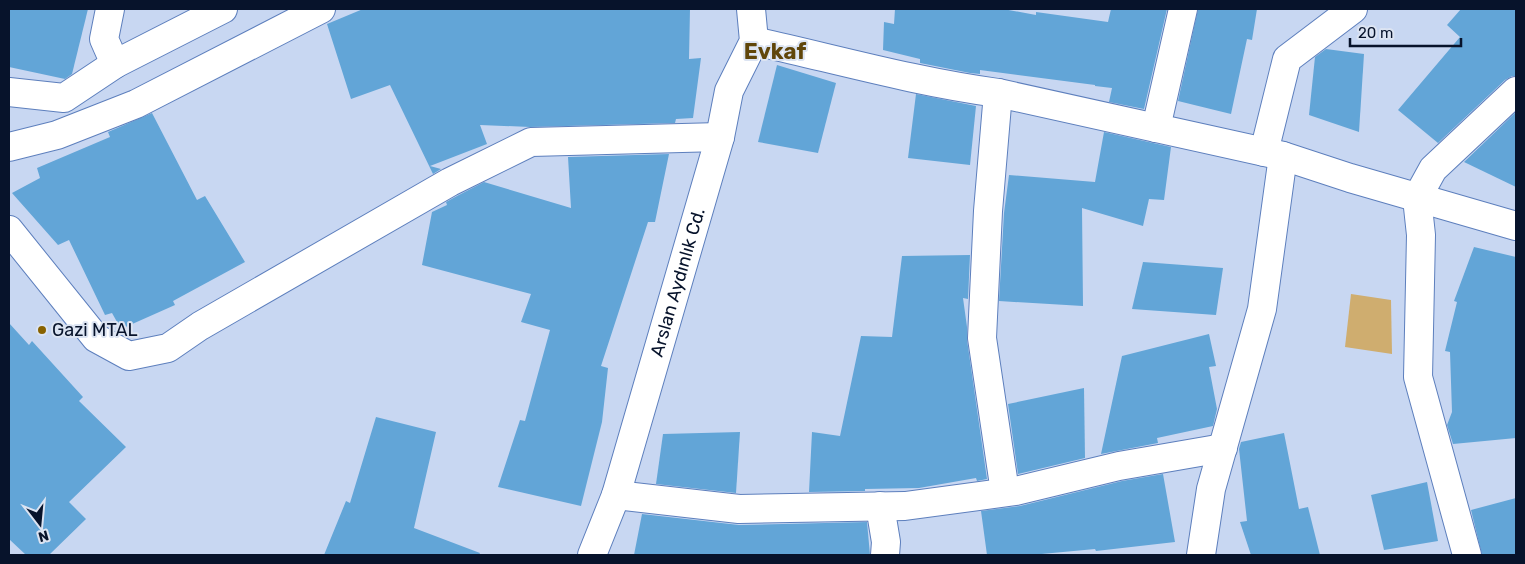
<svg xmlns="http://www.w3.org/2000/svg" width="1525" height="564" font-family="Rubik,sans-serif">
  <style>
    .green { fill: #cfad6f }
    .building { fill: #62a5d7 }
    .lines { fill: none; stroke-linecap: round; stroke-linejoin: round }
    .minor-casing { stroke: #5d7fbd; stroke-width: 30 }
    .minor { stroke: #fff; stroke-width: 28 }
    .poi-dot { fill: #886200; stroke: #dce4f2; stroke-width: 2 }
    .labels { text-anchor: middle; dominant-baseline: central; stroke-width: 4; stroke-linejoin: round; paint-order: stroke }
    .street-label { font-size: 18px; fill: #07132b; stroke: #dce4f2 }
    .poi-label { font-size: 18px; fill: #07132b; stroke: #dce4f2; text-anchor: start }
    .district-label { font-size: 22px; font-weight: bold; fill: #60460a; stroke: #dce4f2 }
  </style>
  <rect width="100%" height="100%" fill="#c8d7f2"/>
  <path class="green" d="M1351,294L1391,300L1392,354L1345,347Z"/>
  <g class="building">
    <path d="M9,9H88L72,74L65,79L9,67Z"/>
    <path d="M363,9H690L689,59L701,58L693,118L676,119L675,123L530,127L480,125L487,144L430,166L441,169L433,174L390,85L351,99L327,24Z"/>
    <path d="M895,9H1003L1036,15V12L1108,22L1111,9H1167L1144,109L1109,102L1112,88L1095,86V85L980,70V74L970,73L920,63V59L883,50L884,22L894,24Z"/>
    <path d="M1198,9H1257L1252,40L1247,39L1231,114L1178,101Z"/>
    <path d="M1461,9H1516V76H1512L1505,80L1438,143L1398,110L1460,37L1447,25Z"/>
    <path d="M1326,49L1364,54L1359,132L1309,115L1315,57Z"/>
    <path d="M777,65L836,83L818,153L758,142Z"/>
    <path d="M916,94L976,106L970,165L908,158Z"/>
    <path d="M1516,112V187L1464,162Z"/>
    <path d="M152,113L197,200L205,196L245,262L173,301L175,305L121,329L112,313L105,315L69,240L58,245L12,193L40,178L37,168L110,137L108,132Z"/>
    <path d="M1104,132L1171,147L1164,200L1149,199L1143,226L1082,208L1083,306L999,301L1004,213L1009,175L1095,182Z"/>
    <path d="M669,154L655,222H648L601,366L608,368L602,422L581,506L498,487L520,420L525,421L550,330L521,322L531,294L422,265L432,212L447,205L446,202L457,196L484,182L571,208L568,157Z"/>
    <path d="M1474,247L1516,257V438L1453,444L1447,425L1452,412L1450,352L1445,351L1457,302L1454,301Z"/>
    <path d="M970,255L968,299L963,298L967,327V340L987,479L977,481L976,478L919,488L865,489V491L809,492L812,432L840,436L861,336L892,337L902,256Z"/>
    <path d="M1143,262L1223,268L1216,315L1132,309Z"/>
    <path d="M9,323L29,345L32,341L83,397L79,401L126,447L69,502L86,519L49,555H26L9,539Z"/>
    <path d="M1209,334L1216,366L1209,367L1217,409L1213,426L1157,438L1158,443L1101,454L1122,356Z"/>
    <path d="M1084,388L1085,458L1018,474L1008,404Z"/>
    <path d="M376,417L436,432L414,528L480,553L479,555H324L346,501L350,503Z"/>
    <path d="M740,432L736,493L656,484L663,434Z"/>
    <path d="M1284,433L1299,509L1308,507L1320,555H1251L1240,522L1247,521L1239,449L1241,442Z"/>
    <path d="M1163,474L1175,542L1096,551L1095,549L1031,555H987L981,511L1020,506L1122,481Z"/>
    <path d="M1427,482L1438,541L1384,550L1371,495Z"/>
    <path d="M1516,498V555H1482L1471,510Z"/>
    <path d="M642,514L739,525L867,522L870,555H634Z"/>
  </g>
  <g class="lines">
    <defs>
      <g id="minor">
        <path d="M110,9L104,39L115,64"/>
        <path d="M754,41C835,59 916,82 998,93L1283,156L1350,178L1516,226"/>
        <path d="M9,92L64,98L115,64L223,9"/>
        <path d="M998,93L988,211L982,338L1005,492"/>
        <path d="M1156,128L1183,9"/>
        <path d="M9,147L57,135L136,104L321,9"/>
        <path d="M1264,152L1287,59L1353,9"/>
        <path d="M9,230L96,338L129,356L168,348L200,326L450,182L531,142L720,137"/>
        <path d="M616,495L739,509L905,506L1016,491L1119,466L1223,448"/>
        <path d="M880,506L886,542L885,555"/>
        <path id="s1" d="M592,555L616,495L720,137L729,91L754,41L751,9"/>
        <path d="M1201,555L1211,489L1262,309L1283,156"/>
        <path d="M1467,555L1418,377L1421,235L1417,198L1433,169L1516,91"/>
      </g>
    </defs>
    <use href="#minor" class="minor-casing"/>
    <use href="#minor" class="minor"/>
  </g>
  <circle class="poi-dot" cx="42" cy="330" r="5"/>
  <g class="labels">
    <g class="street-label">
      <text stroke="none"><textPath href="#s1" startOffset="286">Arslan Aydınlık Cd.</textPath></text>
    </g>
    <g class="poi-label">
      <text x="52" y="330">Gazi MTAL</text>
    </g>
    <g class="district-label">
      <text x="775" y="51">Evkaf</text>
    </g>
  </g>
  <rect width="1525" height="564" fill="none" stroke="#07132b" stroke-width="20"/>
  <g transform="translate(40 524) rotate(164)" stroke="#dce4f2" stroke-width="4" paint-order="stroke">
  <path d="M0-4L9 19L0 12L-9 19Z" fill="#07132b"/>
  <text y="-8" font-size="14" font-weight="bold" text-anchor="middle" fill="#07132b">N</text>
  </g>
  <path d="M1350 38v8h111v-8" fill="none" stroke="#07132b" stroke-width="2.5"/>
  <text x="1358" y="38" font-size="15" fill="#07132b" stroke="#dce4f2" stroke-width="4" paint-order="stroke">20 m</text>
</svg>
